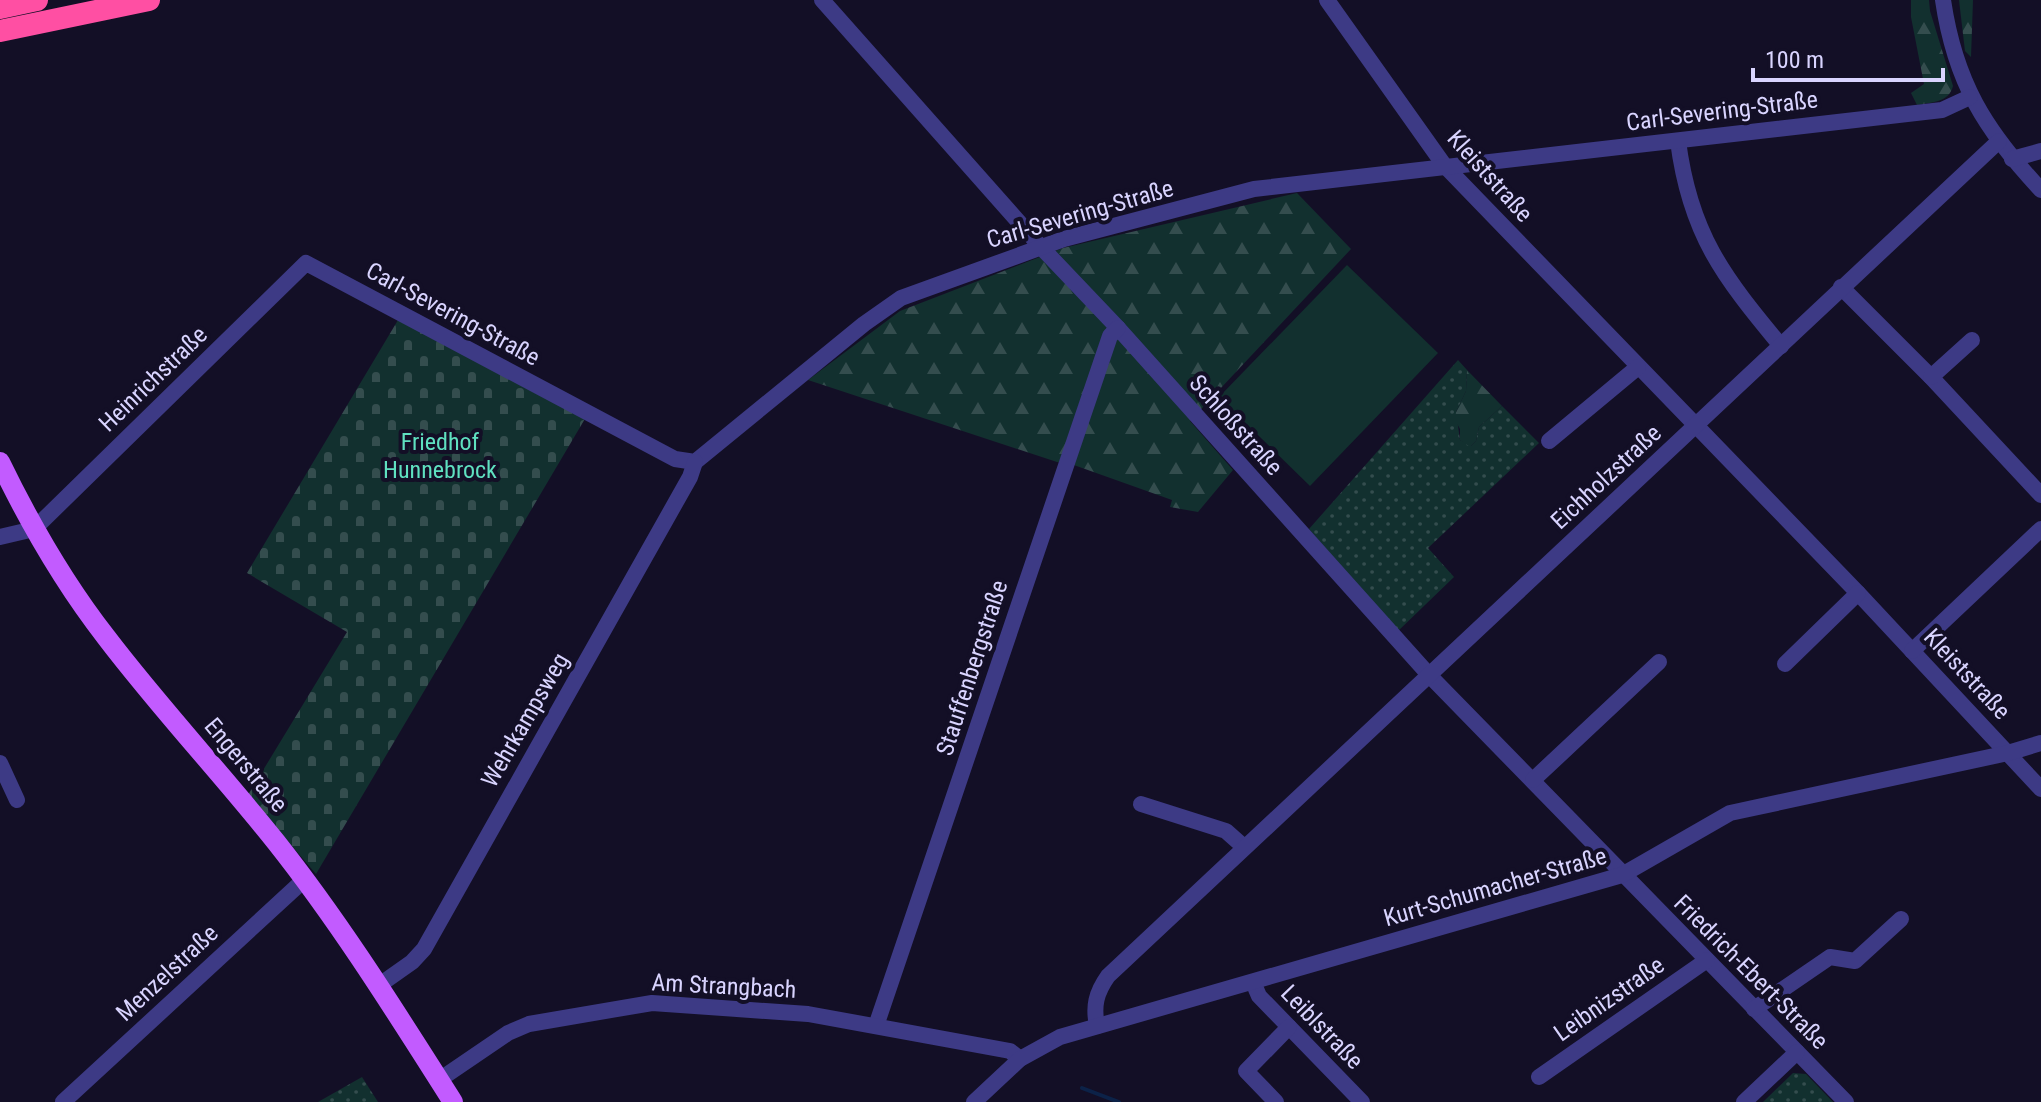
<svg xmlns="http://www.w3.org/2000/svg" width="2041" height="1102" font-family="'Roboto Condensed',sans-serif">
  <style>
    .grass { fill: url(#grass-dots) }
    .forest { fill: url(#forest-firs) }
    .cemetery { fill: url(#cemetery-stones) }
    .garden { fill: #12302f }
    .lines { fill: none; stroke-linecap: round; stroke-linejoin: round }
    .stream { stroke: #0c2248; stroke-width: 4 }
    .minor { stroke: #3d3a85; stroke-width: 16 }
    .major { stroke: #c25bff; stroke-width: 20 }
    .highway { stroke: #ff4fa3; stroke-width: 22 }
    .labels { text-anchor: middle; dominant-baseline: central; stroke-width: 8; stroke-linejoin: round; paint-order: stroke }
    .street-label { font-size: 24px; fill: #d9d4ff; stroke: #130f26 }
    .park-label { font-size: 24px; fill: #5fe0c0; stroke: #130f26 }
  </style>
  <defs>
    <pattern id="grass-dots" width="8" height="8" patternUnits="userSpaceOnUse" patternTransform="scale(2)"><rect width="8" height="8" fill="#12302f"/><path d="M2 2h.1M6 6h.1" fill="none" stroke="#344d4e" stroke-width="1.8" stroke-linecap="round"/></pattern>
    <pattern id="forest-firs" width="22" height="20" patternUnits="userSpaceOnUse" patternTransform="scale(2)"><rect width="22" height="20" fill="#12302f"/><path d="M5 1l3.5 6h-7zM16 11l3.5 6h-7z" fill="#344d4e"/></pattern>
    <pattern id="cemetery-stones" width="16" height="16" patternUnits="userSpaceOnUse" patternTransform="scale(2)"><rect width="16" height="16" fill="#12302f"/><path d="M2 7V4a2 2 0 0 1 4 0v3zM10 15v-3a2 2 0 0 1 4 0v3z" fill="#344d4e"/></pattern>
  </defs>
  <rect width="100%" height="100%" fill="#130f26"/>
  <g class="grass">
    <path d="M1458,360L1467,370L1466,391L1456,412L1460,440L1471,446L1476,441L1479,427L1502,406L1539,443L1428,548L1454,577L1397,632L1309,529Z"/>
    <path d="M1793,1073L1806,1074L1833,1102H1763Z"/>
    <path d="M362,1077L378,1102H318Z"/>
  </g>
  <g class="forest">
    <path d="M1911,0H1929L1930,11L1953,86C1949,103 1931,102 1917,105L1911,93L1924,84L1911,17Z"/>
    <path d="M1959,0H1973L1971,57L1965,51Z"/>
    <path d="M1297,193L1351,249L1190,421L1233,470L1198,512L1170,507L1172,500L1071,464L1057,462L808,380L900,311L1063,248Z"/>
    <path d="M1467,370L1502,406L1479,427L1476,441L1470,447L1460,440V429L1455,420L1456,412L1466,391Z"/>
  </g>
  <path class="cemetery" d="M404,310L589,412L316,874L248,795L347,632L247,573Z"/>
  <path class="garden" d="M1347,265L1438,353L1310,486L1219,397Z"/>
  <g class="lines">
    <path class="stream" d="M1082,1088L1119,1102"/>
    <g class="minor">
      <path d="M822,0L1040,246L1118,328L1430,676L1846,1102"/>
      <path d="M1327,0L1444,165L1858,593L2041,789"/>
      <path d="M1943,0C1955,82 1985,130 2041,190"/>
      <path d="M1678,141C1690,234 1723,276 1781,346"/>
      <path d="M2012,159L2041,151"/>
      <path d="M1841,287L1931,377L2041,495"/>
      <path d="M1931,377L1972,340"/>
      <path d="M1549,441L1638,367"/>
      <path d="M0,537L34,529L306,263L675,459L695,462L864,324L901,298L1064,239L1254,189L1942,110L1970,97"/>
      <path d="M1912,651L2041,529"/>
      <path d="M1785,664L1858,593"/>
      <path d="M0,763L17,800"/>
      <path d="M1533,780L1659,662"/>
      <path d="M1141,804L1226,831L1244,847"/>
      <path d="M1253,982L1259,996L1362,1102"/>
      <path d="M378,986L412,962L424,949L690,477L695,462"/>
      <path d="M1754,1009L1830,957L1855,961L1901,919"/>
      <path d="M876,1026L1110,336L1118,328"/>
      <path d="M1097,1026C1093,1006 1096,993 1108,976L1999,141"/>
      <path d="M1539,1077L1707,960"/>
      <path d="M439,1080L508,1033L529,1024L652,1003L808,1014L1010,1051L1020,1059"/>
      <path d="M63,1102L305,879"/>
      <path d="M974,1102L1020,1059L1060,1037L1622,875L1730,813L2008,753L2041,743"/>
      <path d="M1276,1102L1246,1071L1289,1027"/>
      <path d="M1744,1102L1797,1052"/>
    </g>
    <path class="major" d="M0,462C30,524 64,583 106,637C160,708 221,773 276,842C341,924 397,1014 453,1102"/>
    <g class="highway">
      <path d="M0,8L37,0"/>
      <path d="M0,31L149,0"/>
    </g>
  </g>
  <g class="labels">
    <g class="street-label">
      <text transform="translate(1722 111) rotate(-7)">Carl-Severing-Straße</text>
      <text transform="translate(1490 176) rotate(48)">Kleiststraße</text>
      <text transform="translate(1080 214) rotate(-16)">Carl-Severing-Straße</text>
      <text transform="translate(453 314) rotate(28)">Carl-Severing-Straße</text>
      <text transform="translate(153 379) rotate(-44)">Heinrichstraße</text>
      <text transform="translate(1236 425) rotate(48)">Schloßstraße</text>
      <text transform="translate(1606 477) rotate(-43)">Eichholzstraße</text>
      <text transform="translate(972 668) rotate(-72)">Stauffenbergstraße</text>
      <text transform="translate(1967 674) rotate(47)">Kleiststraße</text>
      <text transform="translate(525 720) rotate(-60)">Wehrkampsweg</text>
      <text transform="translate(246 765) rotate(50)">Engerstraße</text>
      <text transform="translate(1495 887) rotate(-16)">Kurt-Schumacher-Straße</text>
      <text transform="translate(1751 972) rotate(45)">Friedrich-Ebert-Straße</text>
      <text transform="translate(167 973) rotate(-43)">Menzelstraße</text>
      <text transform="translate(724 986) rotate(3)">Am Strangbach</text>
      <text transform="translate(1609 999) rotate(-35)">Leibnizstraße</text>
      <text transform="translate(1322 1027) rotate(46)">Leiblstraße</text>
    </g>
    <g class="park-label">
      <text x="440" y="442">Friedhof<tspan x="440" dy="28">Hunnebrock</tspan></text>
    </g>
  </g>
  <path d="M1753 68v12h190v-12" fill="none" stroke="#d9d4ff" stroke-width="4"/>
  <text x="1765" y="68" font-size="24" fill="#d9d4ff" stroke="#130f26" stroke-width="6" paint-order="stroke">100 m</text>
</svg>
